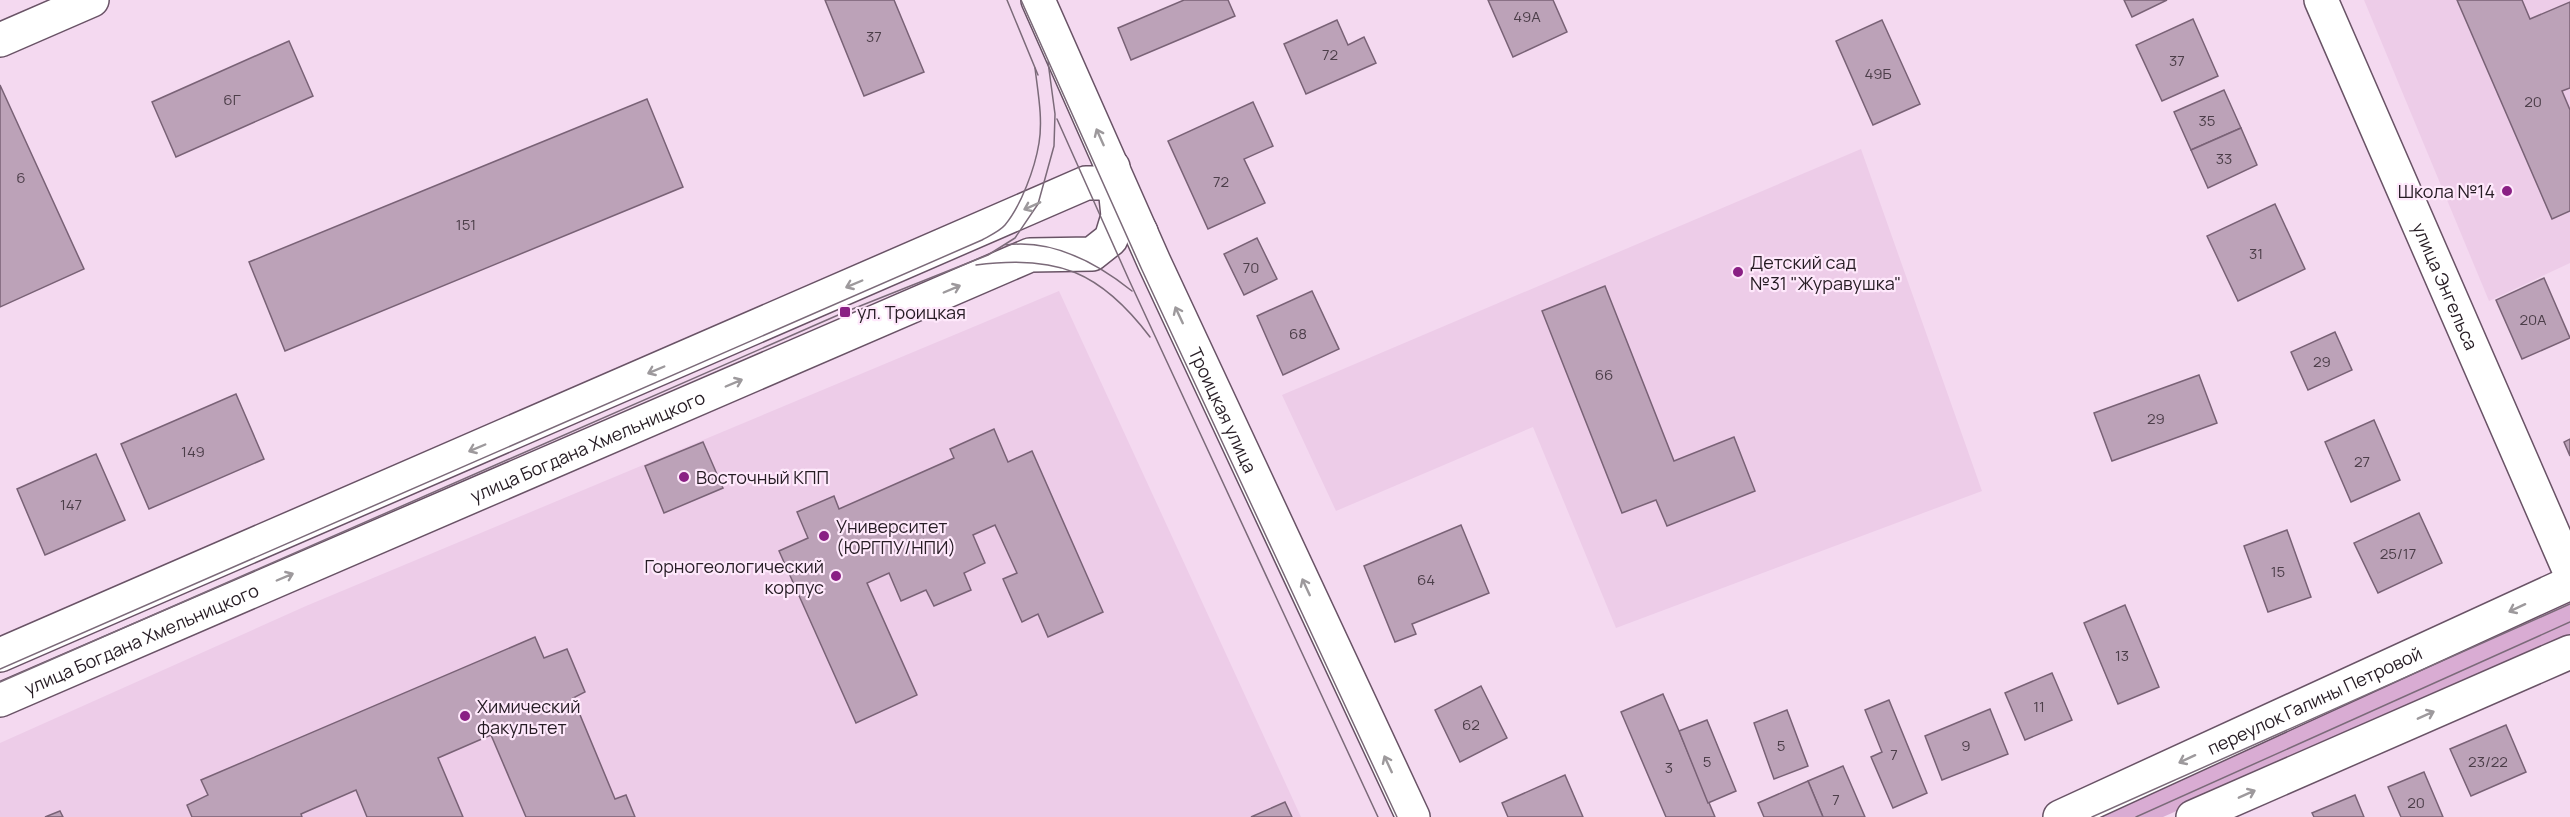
<svg xmlns="http://www.w3.org/2000/svg" width="2570" height="817" font-family="Manrope,sans-serif">
  <style>
    .built { fill: #edcce8 }
    .green { fill: #d9acd3 }
    .building { fill: #bca2b8; stroke: #796276; stroke-width: 1.5 }
    .lines { fill: none; stroke-linecap: round; stroke-linejoin: round }
    .minor-casing { stroke: #695366; stroke-width: 36 }
    .minor { stroke: #fff; stroke-width: 33 }
    .tram { stroke: #7b6a79; stroke-width: 1.5 }
    .oneway { stroke: #9d999c }
    .poi-dot { fill: #8a1f84; stroke: #fee8fb; stroke-width: 2 }
    .labels { text-anchor: middle; dominant-baseline: central; stroke-width: 4.5; stroke-linejoin: round; paint-order: stroke }
    .number-label { font-size: 15px; fill: #4c3e49 }
    .poi-label { font-size: 18px; fill: #261c24; stroke: #fee8fb; text-anchor: start }
    .street-label { font-size: 18px; fill: #261c24; stroke: #fee8fb }
  </style>
  <rect width="100%" height="100%" fill="#f4d9f0"/>
  <g class="built">
    <path d="M2364,0H2570V263L2489,301Z"/>
    <path d="M1861,149L1982,491L1616,628L1533,427L1336,511L1282,395Z"/>
    <path d="M1059,291L1301,817H0V743L306,606Z"/>
  </g>
  <path class="green" d="M2567,597L2570,603V637L2163,817H2079Z"/>
  <g class="building">
    <path d="M825,0H894L924,72L864,96Z"/>
    <path d="M1184,0H1228L1235,16L1131,60L1118,28Z"/>
    <path d="M1488,0H1553L1567,32L1513,57Z"/>
    <path d="M2124,0H2167L2132,17Z"/>
    <path d="M2457,0H2522L2530,19L2570,2V88L2562,91L2570,110V211L2552,219Z"/>
    <path d="M2193,19L2218,76L2162,101L2136,45Z"/>
    <path d="M1337,20L1348,45L1364,37L1376,63L1306,94L1284,44Z"/>
    <path d="M1882,20L1920,104L1873,125L1836,41Z"/>
    <path d="M289,41L313,96L176,157L152,102Z"/>
    <path d="M0,85L84,269L0,307Z"/>
    <path d="M2224,90L2241,128L2191,150L2174,112Z"/>
    <path d="M647,99L683,187L285,351L249,262Z"/>
    <path d="M1253,102L1273,146L1244,159L1265,203L1208,229L1168,141Z"/>
    <path d="M2241,128L2257,165L2208,188L2191,150Z"/>
    <path d="M2275,204L2305,269L2238,301L2207,236Z"/>
    <path d="M1257,238L1277,279L1244,295L1224,254Z"/>
    <path d="M2544,278L2570,338L2522,359L2496,300Z"/>
    <path d="M1605,286L1674,461L1734,437L1755,491L1667,526L1656,500L1622,513L1542,311Z"/>
    <path d="M1312,291L1339,349L1283,375L1257,316Z"/>
    <path d="M2335,332L2352,370L2308,390L2291,352Z"/>
    <path d="M2199,375L2217,423L2112,461L2094,413Z"/>
    <path d="M236,394L264,459L149,509L121,444Z"/>
    <path d="M2374,420L2400,480L2351,502L2325,442Z"/>
    <path d="M994,429L1008,462L1032,451L1103,612L1048,637L1038,614L1022,622L1003,579L1017,573L995,525L973,535L985,563L964,573L971,590L934,606L926,590L901,601L889,573L867,583L917,695L856,723L779,551L808,538L797,512L834,496L839,509L954,458L950,449Z"/>
    <path d="M2570,439V456L2564,442Z"/>
    <path d="M703,442L723,488L664,513L645,466Z"/>
    <path d="M96,454L125,520L45,555L17,489Z"/>
    <path d="M2419,513L2442,563L2378,593L2354,543Z"/>
    <path d="M1461,525L1489,593L1412,624L1416,634L1395,642L1364,566Z"/>
    <path d="M2287,530L2311,597L2268,612L2244,546Z"/>
    <path d="M2125,605L2159,687L2118,704L2084,623Z"/>
    <path d="M535,637L544,658L567,649L585,692L573,698L615,799L626,795L635,817H526L491,735L438,758L463,817H367L356,790L301,814L302,817H192L187,805L208,795L201,780Z"/>
    <path d="M2052,673L2072,720L2025,740L2005,693Z"/>
    <path d="M1481,686L1507,738L1460,762L1435,710Z"/>
    <path d="M1663,694L1679,731L1715,817H1666L1621,712Z"/>
    <path d="M1889,700L1927,793L1893,808L1871,757L1882,752L1865,710Z"/>
    <path d="M1990,709L2008,754L1942,780L1925,736Z"/>
    <path d="M1787,710L1808,766L1774,779L1754,723Z"/>
    <path d="M1707,720L1736,791L1708,803L1679,731Z"/>
    <path d="M2506,725L2526,772L2471,796L2450,749Z"/>
    <path d="M1843,766L1865,817H1823L1808,781Z"/>
    <path d="M2424,772L2443,817H2401L2388,787Z"/>
    <path d="M1565,775L1583,817H1508L1502,803Z"/>
    <path d="M1808,781L1823,817H1764L1758,803Z"/>
    <path d="M2355,795L2364,817H2314L2312,813Z"/>
    <path d="M1285,802L1292,817H1251Z"/>
    <path d="M60,811L63,817H45Z"/>
  </g>
  <g class="lines">
    <defs>
      <g id="minor">
        <path id="s1" d="M1038,0L1154,262L1413,817"/>
        <path id="s2" d="M2321,0L2570,572"/>
        <path d="M0,40L92,0"/>
        <path d="M0,655L1086,183H1103L1115,189L1141,232"/>
        <path id="s3" d="M0,700L1030,255L1092,254L1111,239L1118,216L1113,167"/>
        <path id="s4" d="M2060,817L2570,583"/>
        <path d="M2193,817L2570,652"/>
      </g>
    </defs>
    <use href="#minor" class="minor-casing"/>
    <use href="#minor" class="minor"/>
    <g class="tram">
      <path d="M1007,0L1038,75"/>
      <path d="M1021,0L1142,270L1397,817"/>
      <path d="M1057,119L1129,280L1378,817"/>
      <path d="M1006,245C1053,239 1097,263 1132,291"/>
      <path d="M976,265C1057,254 1101,272 1150,337"/>
      <path d="M0,669L982,240C989,236 1000,231 1005,225C1021,206 1035,168 1039,143C1043,119 1038,93 1035,68"/>
      <path d="M0,682L845,312L988,255L1015,238L1038,204L1054,146L1055,114L1048,62"/>
      <path d="M2092,817L2570,604"/>
      <path d="M2136,817L2570,622"/>
    </g>
  </g>
  <defs><path id="oneway-shaft" d="M-6 0H5M1.5-3L5.5 0L1.5 3" fill="none" stroke-width="1.6" stroke-linecap="round" stroke-linejoin="round" transform="scale(1.5)"/></defs>
  <g class="oneway">
    <use href="#oneway-shaft" transform="translate(1100 137) rotate(-114)"/>
    <use href="#oneway-shaft" transform="translate(1032 206) rotate(156)"/>
    <use href="#oneway-shaft" transform="translate(854 284) rotate(157)"/>
    <use href="#oneway-shaft" transform="translate(952 289) rotate(-23)"/>
    <use href="#oneway-shaft" transform="translate(1179 315) rotate(-115)"/>
    <use href="#oneway-shaft" transform="translate(656 370) rotate(157)"/>
    <use href="#oneway-shaft" transform="translate(734 383) rotate(-23)"/>
    <use href="#oneway-shaft" transform="translate(477 448) rotate(157)"/>
    <use href="#oneway-shaft" transform="translate(285 577) rotate(-23)"/>
    <use href="#oneway-shaft" transform="translate(1306 587) rotate(-115)"/>
    <use href="#oneway-shaft" transform="translate(2517 608) rotate(155)"/>
    <use href="#oneway-shaft" transform="translate(2426 715) rotate(-24)"/>
    <use href="#oneway-shaft" transform="translate(2187 759) rotate(155)"/>
    <use href="#oneway-shaft" transform="translate(1388 764) rotate(-115)"/>
    <use href="#oneway-shaft" transform="translate(2247 794) rotate(-24)"/>
  </g>
  <g class="poi-dot">
    <circle cx="2507" cy="191" r="6"/>
    <circle cx="1738" cy="272" r="6"/>
    <rect x="839" y="306" width="12" height="12" rx="3"/>
    <circle cx="684" cy="477" r="6"/>
    <circle cx="824" cy="536" r="6"/>
    <circle cx="836" cy="576" r="6"/>
    <circle cx="465" cy="716" r="6"/>
  </g>
  <g class="labels">
    <g class="number-label">
      <text x="1527" y="16">49А</text>
      <text x="874" y="36">37</text>
      <text x="1330" y="54">72</text>
      <text x="2177" y="60">37</text>
      <text x="1878" y="73">49Б</text>
      <text x="232" y="99">6Г</text>
      <text x="2533" y="101">20</text>
      <text x="2207" y="120">35</text>
      <text x="2224" y="158">33</text>
      <text x="21" y="177">6</text>
      <text x="1221" y="181">72</text>
      <text x="466" y="224">151</text>
      <text x="2256" y="253">31</text>
      <text x="1251" y="267">70</text>
      <text x="2533" y="319">20А</text>
      <text x="1298" y="333">68</text>
      <text x="2322" y="361">29</text>
      <text x="1604" y="374">66</text>
      <text x="2156" y="418">29</text>
      <text x="193" y="451">149</text>
      <text x="2362" y="461">27</text>
      <text x="71" y="504">147</text>
      <text x="2398" y="553">25/17</text>
      <text x="2278" y="571">15</text>
      <text x="1426" y="579">64</text>
      <text x="2122" y="655">13</text>
      <text x="2039" y="706">11</text>
      <text x="1471" y="724">62</text>
      <text x="1781" y="745">5</text>
      <text x="1966" y="745">9</text>
      <text x="1894" y="754">7</text>
      <text x="1707" y="761">5</text>
      <text x="2488" y="761">23/22</text>
      <text x="1669" y="767">3</text>
      <text x="1836" y="799">7</text>
      <text x="2416" y="802">20</text>
    </g>
    <g class="poi-label">
      <text x="2495" y="191" text-anchor="end">Школа №14</text>
      <text x="1750" y="262">Детский сад<tspan x="1750" dy="21">№31 "Журавушка"</tspan></text>
      <text x="857" y="312">ул. Троицкая</text>
      <text x="696" y="477">Восточный КПП</text>
      <text x="836" y="526">Университет<tspan x="836" dy="21">(ЮРГПУ/НПИ)</tspan></text>
      <text x="824" y="566" text-anchor="end">Горногеологический<tspan x="824" dy="21">корпус</tspan></text>
      <text x="477" y="706">Химический<tspan x="477" dy="21">факультет</tspan></text>
    </g>
    <g class="street-label">
      <text stroke="none"><textPath href="#s2" startOffset="312">улица Энгельса</textPath></text>
      <text stroke="none"><textPath href="#s1" startOffset="450">Троицкая улица</textPath></text>
      <text stroke="none"><textPath href="#s3" startOffset="640">улица Богдана Хмельницкого</textPath></text>
      <text stroke="none"><textPath href="#s3" startOffset="154">улица Богдана Хмельницкого</textPath></text>
      <text stroke="none"><textPath href="#s4" startOffset="280">переулок Галины Петровой</textPath></text>
    </g>
  </g>
</svg>
